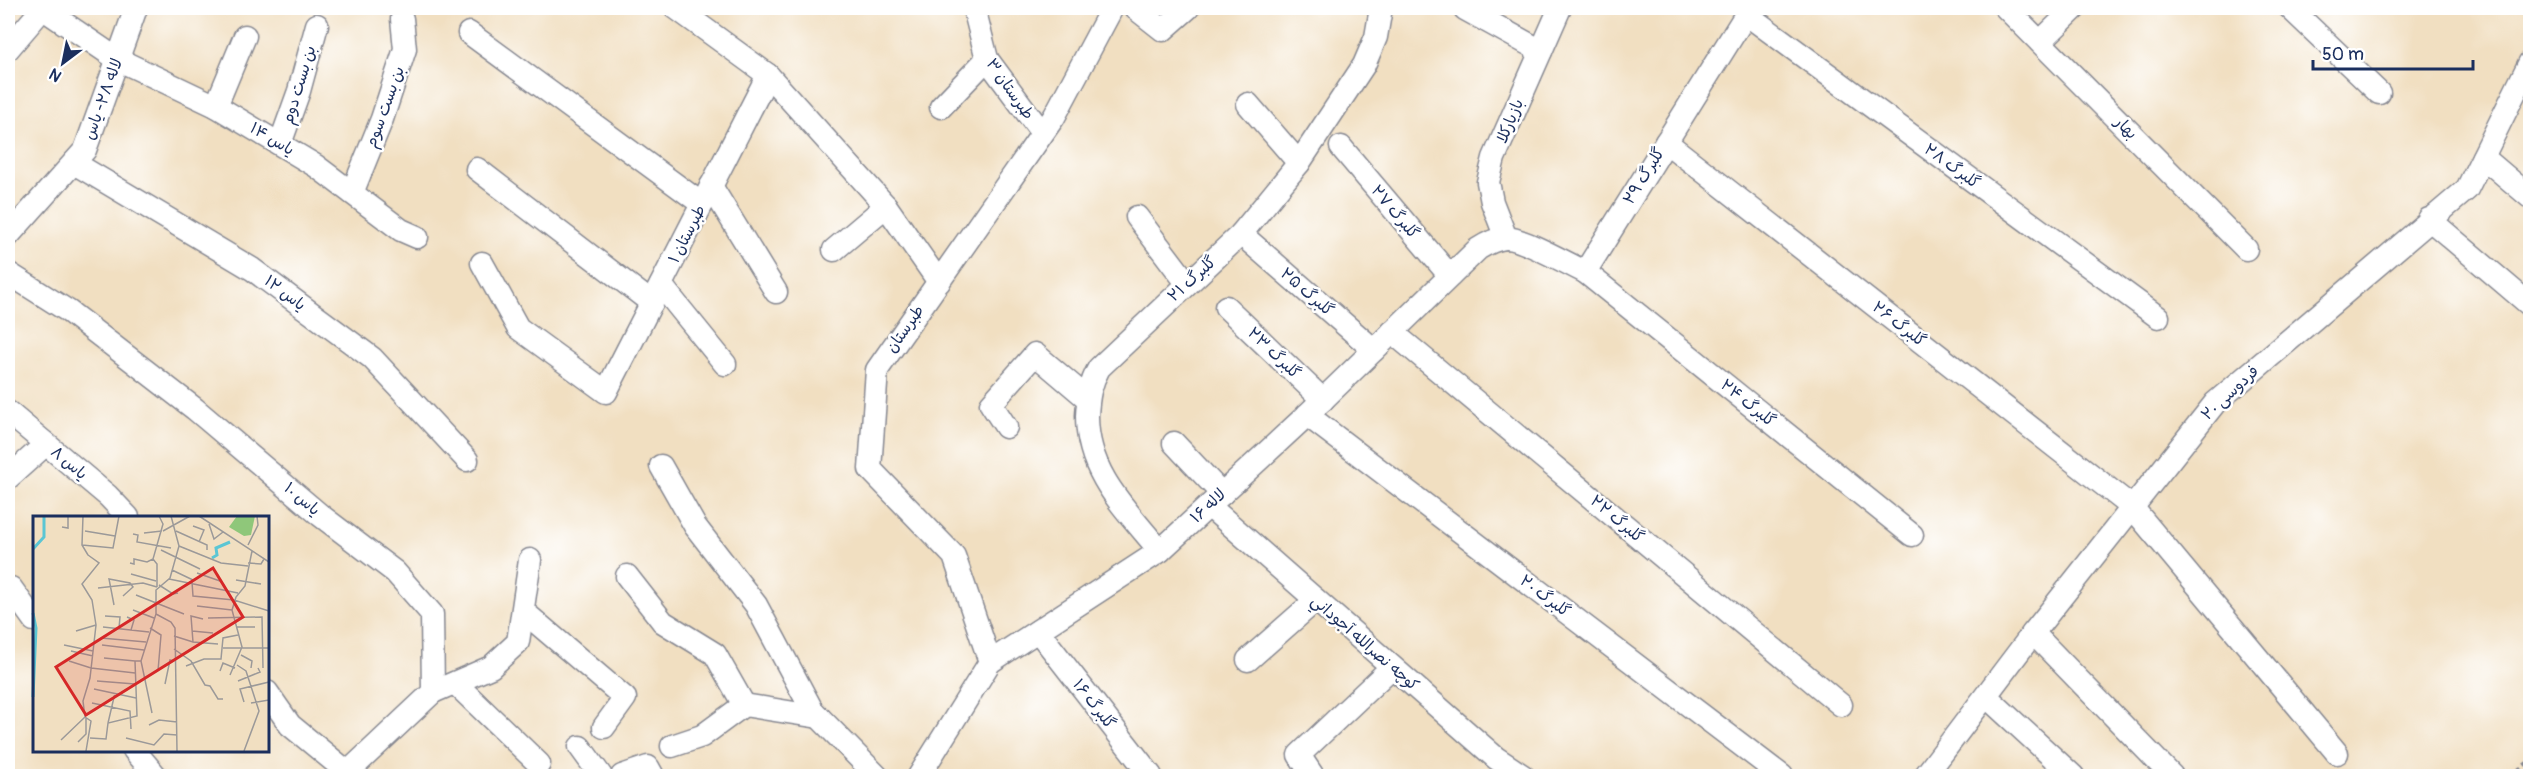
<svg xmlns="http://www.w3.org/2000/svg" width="2538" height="784" font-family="Pangolin,'Playpen Sans Arabic',sans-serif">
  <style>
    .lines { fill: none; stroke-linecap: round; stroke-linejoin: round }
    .minor-casing { stroke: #868790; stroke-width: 25 }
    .path { stroke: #868790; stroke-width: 4; stroke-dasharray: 4.5 4.5; stroke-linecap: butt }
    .minor { stroke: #fff; stroke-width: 22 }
    .labels { text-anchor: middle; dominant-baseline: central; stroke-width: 5; stroke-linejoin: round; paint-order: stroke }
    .street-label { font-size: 16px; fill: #1b2f5e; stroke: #fff }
    .inset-river { fill: none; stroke: #5bc6d4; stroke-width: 3 }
    .inset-road { fill: none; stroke: #9b9999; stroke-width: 1.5 }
    .view { fill: #d62828; fill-opacity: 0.15; stroke: #d62828; stroke-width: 3 }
    .inset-edge { fill: none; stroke: #1b2f5e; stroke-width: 3 }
  </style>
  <rect width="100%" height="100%" fill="#fff"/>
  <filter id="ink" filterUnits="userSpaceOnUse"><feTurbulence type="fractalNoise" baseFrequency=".0167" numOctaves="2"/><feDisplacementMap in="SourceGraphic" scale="12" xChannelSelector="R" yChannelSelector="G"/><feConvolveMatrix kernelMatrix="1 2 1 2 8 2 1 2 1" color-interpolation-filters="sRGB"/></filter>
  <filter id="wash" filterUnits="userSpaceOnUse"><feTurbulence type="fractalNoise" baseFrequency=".008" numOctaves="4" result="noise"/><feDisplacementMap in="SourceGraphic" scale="24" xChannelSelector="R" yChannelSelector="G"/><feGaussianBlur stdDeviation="1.35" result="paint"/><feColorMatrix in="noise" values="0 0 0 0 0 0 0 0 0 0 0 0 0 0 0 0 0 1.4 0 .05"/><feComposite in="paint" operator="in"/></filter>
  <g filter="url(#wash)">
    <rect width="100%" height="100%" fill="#f1dfc1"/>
  </g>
  <g filter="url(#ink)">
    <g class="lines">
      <defs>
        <g id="minor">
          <path d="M42,8L117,59L216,106L316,166L401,230L417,237"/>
          <path d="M974,8L987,59L1042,133"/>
          <path d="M1135,8L1163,30L1188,8"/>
          <path d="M2006,8L2246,249"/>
          <path d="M2290,8L2379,93"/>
          <path d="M1465,9L1541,51"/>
          <path d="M1746,14L2158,317"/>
          <path d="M469,33L702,204"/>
          <path d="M2040,42L2075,8"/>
          <path d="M8,49L43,8"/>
          <path d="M768,75L886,206L939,282"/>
          <path d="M1248,104L1299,163"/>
          <path d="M216,106L245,36"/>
          <path d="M941,107L987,59"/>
          <path d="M1666,142L2132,507L2337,753"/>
          <path d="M280,144L299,91L317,25"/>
          <path d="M1341,147L1450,276"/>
          <path d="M2483,157L2530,197"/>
          <path d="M74,163L252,269L372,358L467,460"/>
          <path d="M477,169L652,303"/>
          <path d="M711,186L776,292"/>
          <path d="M352,193L382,119L405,49L402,19"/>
          <path d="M1137,217L1187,283"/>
          <path d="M2429,219L2530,305"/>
          <path d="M1241,234L1374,350"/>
          <path d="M8,236L85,150L136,8"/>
          <path d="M1506,238L1492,202L1488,182L1494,158L1560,8"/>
          <path d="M834,250L886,206"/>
          <path d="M482,263L518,328L606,392L768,75L676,8"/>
          <path d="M1585,272L1912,535"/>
          <path d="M8,273L68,311L195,409L320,515L395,572L432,614L433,692L346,774"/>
          <path d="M661,285L725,364"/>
          <path d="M1226,307L1323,400"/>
          <path d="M1392,332L1841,705"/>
          <path d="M8,412L108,496L128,517"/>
          <path d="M1307,415L1782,776"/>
          <path d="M1006,427L991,404L1035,354L1088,399"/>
          <path d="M1174,443L1222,494"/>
          <path d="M661,466L695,526L756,605L812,710L877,776"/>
          <path d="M8,478L46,444"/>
          <path d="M1209,506L1496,758L1523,776"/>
          <path d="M1160,551C1126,509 1087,474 1087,416C1088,397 1090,384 1099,368L1241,234L1299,163L1364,65L1376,37L1381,8"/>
          <path d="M627,576L663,622L715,654L744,705"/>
          <path d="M11,588L34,620"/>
          <path d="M523,611L625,698L604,727"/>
          <path d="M1038,631L1151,776"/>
          <path d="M2033,633L2172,776"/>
          <path d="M1248,660L1316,600"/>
          <path d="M990,662L954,556L870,469L877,370L1054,117L1112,8"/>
          <path d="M455,683L539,764"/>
          <path d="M267,692L290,725L352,776"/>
          <path d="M433,692L491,667L518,642L530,560"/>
          <path d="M1987,697L2073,776"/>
          <path d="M672,746L702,736L744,705L819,717"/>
          <path d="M580,747L601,776"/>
          <path d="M134,750L156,776"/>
          <path d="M622,776L648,767L653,776"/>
          <path d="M919,776L990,662L1160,551L1307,415L1478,249C1486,244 1495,239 1505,238C1521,237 1568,264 1585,272L1750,8"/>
          <path d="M1313,776L1299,755L1392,667"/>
          <path d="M1925,776L2033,633L2215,403L2467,189L2530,62"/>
        </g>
      </defs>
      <use href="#minor" class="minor-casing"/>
      <path class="path" d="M2510,776L2530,761"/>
      <use href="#minor" class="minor"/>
    </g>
  </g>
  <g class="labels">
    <g class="street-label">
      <text transform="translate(299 85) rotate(-73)">بن بست دوم</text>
      <text transform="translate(1010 89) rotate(55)">طبرستان ۳</text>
      <text transform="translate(103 99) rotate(-70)">لاله ۲۸- یاس</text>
      <text transform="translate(385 107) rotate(-70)">بن بست سوم</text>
      <text transform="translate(1510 121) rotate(-67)">بازیارکلا</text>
      <text transform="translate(2126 128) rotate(45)">بهار</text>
      <text transform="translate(272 139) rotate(31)">یاس ۱۴</text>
      <text transform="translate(1952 166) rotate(36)">گلبرگ ۲۸</text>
      <text transform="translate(1644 176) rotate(-58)">گلبرگ ۲۹</text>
      <text transform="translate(1395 212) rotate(50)">گلبرگ ۲۷</text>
      <text transform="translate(687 234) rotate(-63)">طبرستان ۱</text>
      <text transform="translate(1192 279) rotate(-42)">گلبرگ ۲۱</text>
      <text transform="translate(1307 292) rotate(41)">گلبرگ ۲۵</text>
      <text transform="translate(285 293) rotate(37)">یاس ۱۲</text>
      <text transform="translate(1899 324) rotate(38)">گلبرگ ۲۶</text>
      <text transform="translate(905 329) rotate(-55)">طبرستان</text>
      <text transform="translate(1274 353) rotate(44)">گلبرگ ۲۳</text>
      <text transform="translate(2230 393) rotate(-43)">فردوسی ۲۰</text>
      <text transform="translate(1748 403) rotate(39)">گلبرگ ۲۴</text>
      <text transform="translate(69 463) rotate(40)">یاس ۸</text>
      <text transform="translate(302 499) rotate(40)">یاس ۱۰</text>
      <text transform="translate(1208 506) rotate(-43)">لاله ۱۶</text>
      <text transform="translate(1617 519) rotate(40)">گلبرگ ۲۲</text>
      <text transform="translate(1545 596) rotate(37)">گلبرگ ۲۰</text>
      <text transform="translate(1365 643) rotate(41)">كوچه نصرالله آجوداني</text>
      <text transform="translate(1094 704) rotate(52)">گلبرگ ۱۶</text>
    </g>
  </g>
  <g transform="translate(33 516)">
    <rect width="236" height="236" fill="#f1dfc1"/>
    <path d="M204,0H222L218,19L211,20L196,11Z" fill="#8fc77a"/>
    <path class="inset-river" d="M0,33L11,21V0M179,42L184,39L183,32L197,26M0,97L3,112L0,181"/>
    <path class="inset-road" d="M50,0L49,29L55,39M166,0L236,46M176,8L181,23L190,16M160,10L171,14L166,26M29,11L35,12V0M52,15L82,20M130,15L157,0M143,15L174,29V34M111,17L129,15M100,18L105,19L104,26L138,32M49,29L80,32L86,0M215,29L225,9L224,0M146,30L188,47L215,50M128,34L167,53M97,47L101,48V43L114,46L120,43M215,47L228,48L231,43M139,54L160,64M164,57L187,65M98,58L123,65M136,63L205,77M203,64L228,68M236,64V83M159,66L160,80L201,84L236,95M126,69L140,78L145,77M124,71V48L120,43L130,8L126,0M65,72L110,67L124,71M103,79L151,98M81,89L76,63L97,67L100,71L90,80M164,90L199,94M100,94L121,102M123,98L138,106L142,112L144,235M72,100L87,101L86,112M94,101L101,104L98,114M175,102L229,101L230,152M170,103L158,100L160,126L185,128M70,111L116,116M203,111H222M117,112L128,119L125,155M43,115L63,109M159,115L180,117M141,120L160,126M68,122L113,126M31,129L60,135M69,129L111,134M190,132H236M141,133L158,145L172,169L177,170L185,183H190M38,135L60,140M208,139L219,145L218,152M71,142L102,145M36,145L58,152L102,157M108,145L123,98V74L137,62L146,30L138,0M108,145L119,197M204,149L213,155L226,195L211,235M153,150L171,143H188L190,122L205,119M187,155L190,147L202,152M197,159L209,131L199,94L203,81L212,70L219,35M64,165L102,168M205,165L227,156L225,152M132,168L137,144L141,145M61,173L103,182M211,186L207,173L236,166M59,187L97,195L98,213M218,187L236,184M75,207L82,177M116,209L126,204L144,206M57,222L73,223L75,207L104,200L102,145H108M93,222L121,229L131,218L144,219M28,224L52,201M45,226L53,218V202M53,235L58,205L52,201L50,185L57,162L63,109L59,84L49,68L66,47L55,39"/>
    <path class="view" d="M180,52L210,101L53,199L23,151Z"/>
    <rect width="236" height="236" class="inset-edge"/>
  </g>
  <rect width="2538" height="784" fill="none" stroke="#fff" stroke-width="30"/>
  <g transform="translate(63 63) rotate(212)" stroke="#ffffff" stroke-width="4.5" paint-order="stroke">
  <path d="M0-4.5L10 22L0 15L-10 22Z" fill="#1b2f5e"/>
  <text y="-9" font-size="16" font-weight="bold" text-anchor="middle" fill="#1b2f5e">N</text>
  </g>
  <path d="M2313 60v9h160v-9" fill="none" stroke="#1b2f5e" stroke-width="3"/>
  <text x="2322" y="60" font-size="18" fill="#1b2f5e" stroke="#ffffff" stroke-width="4.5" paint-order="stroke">50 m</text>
</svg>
